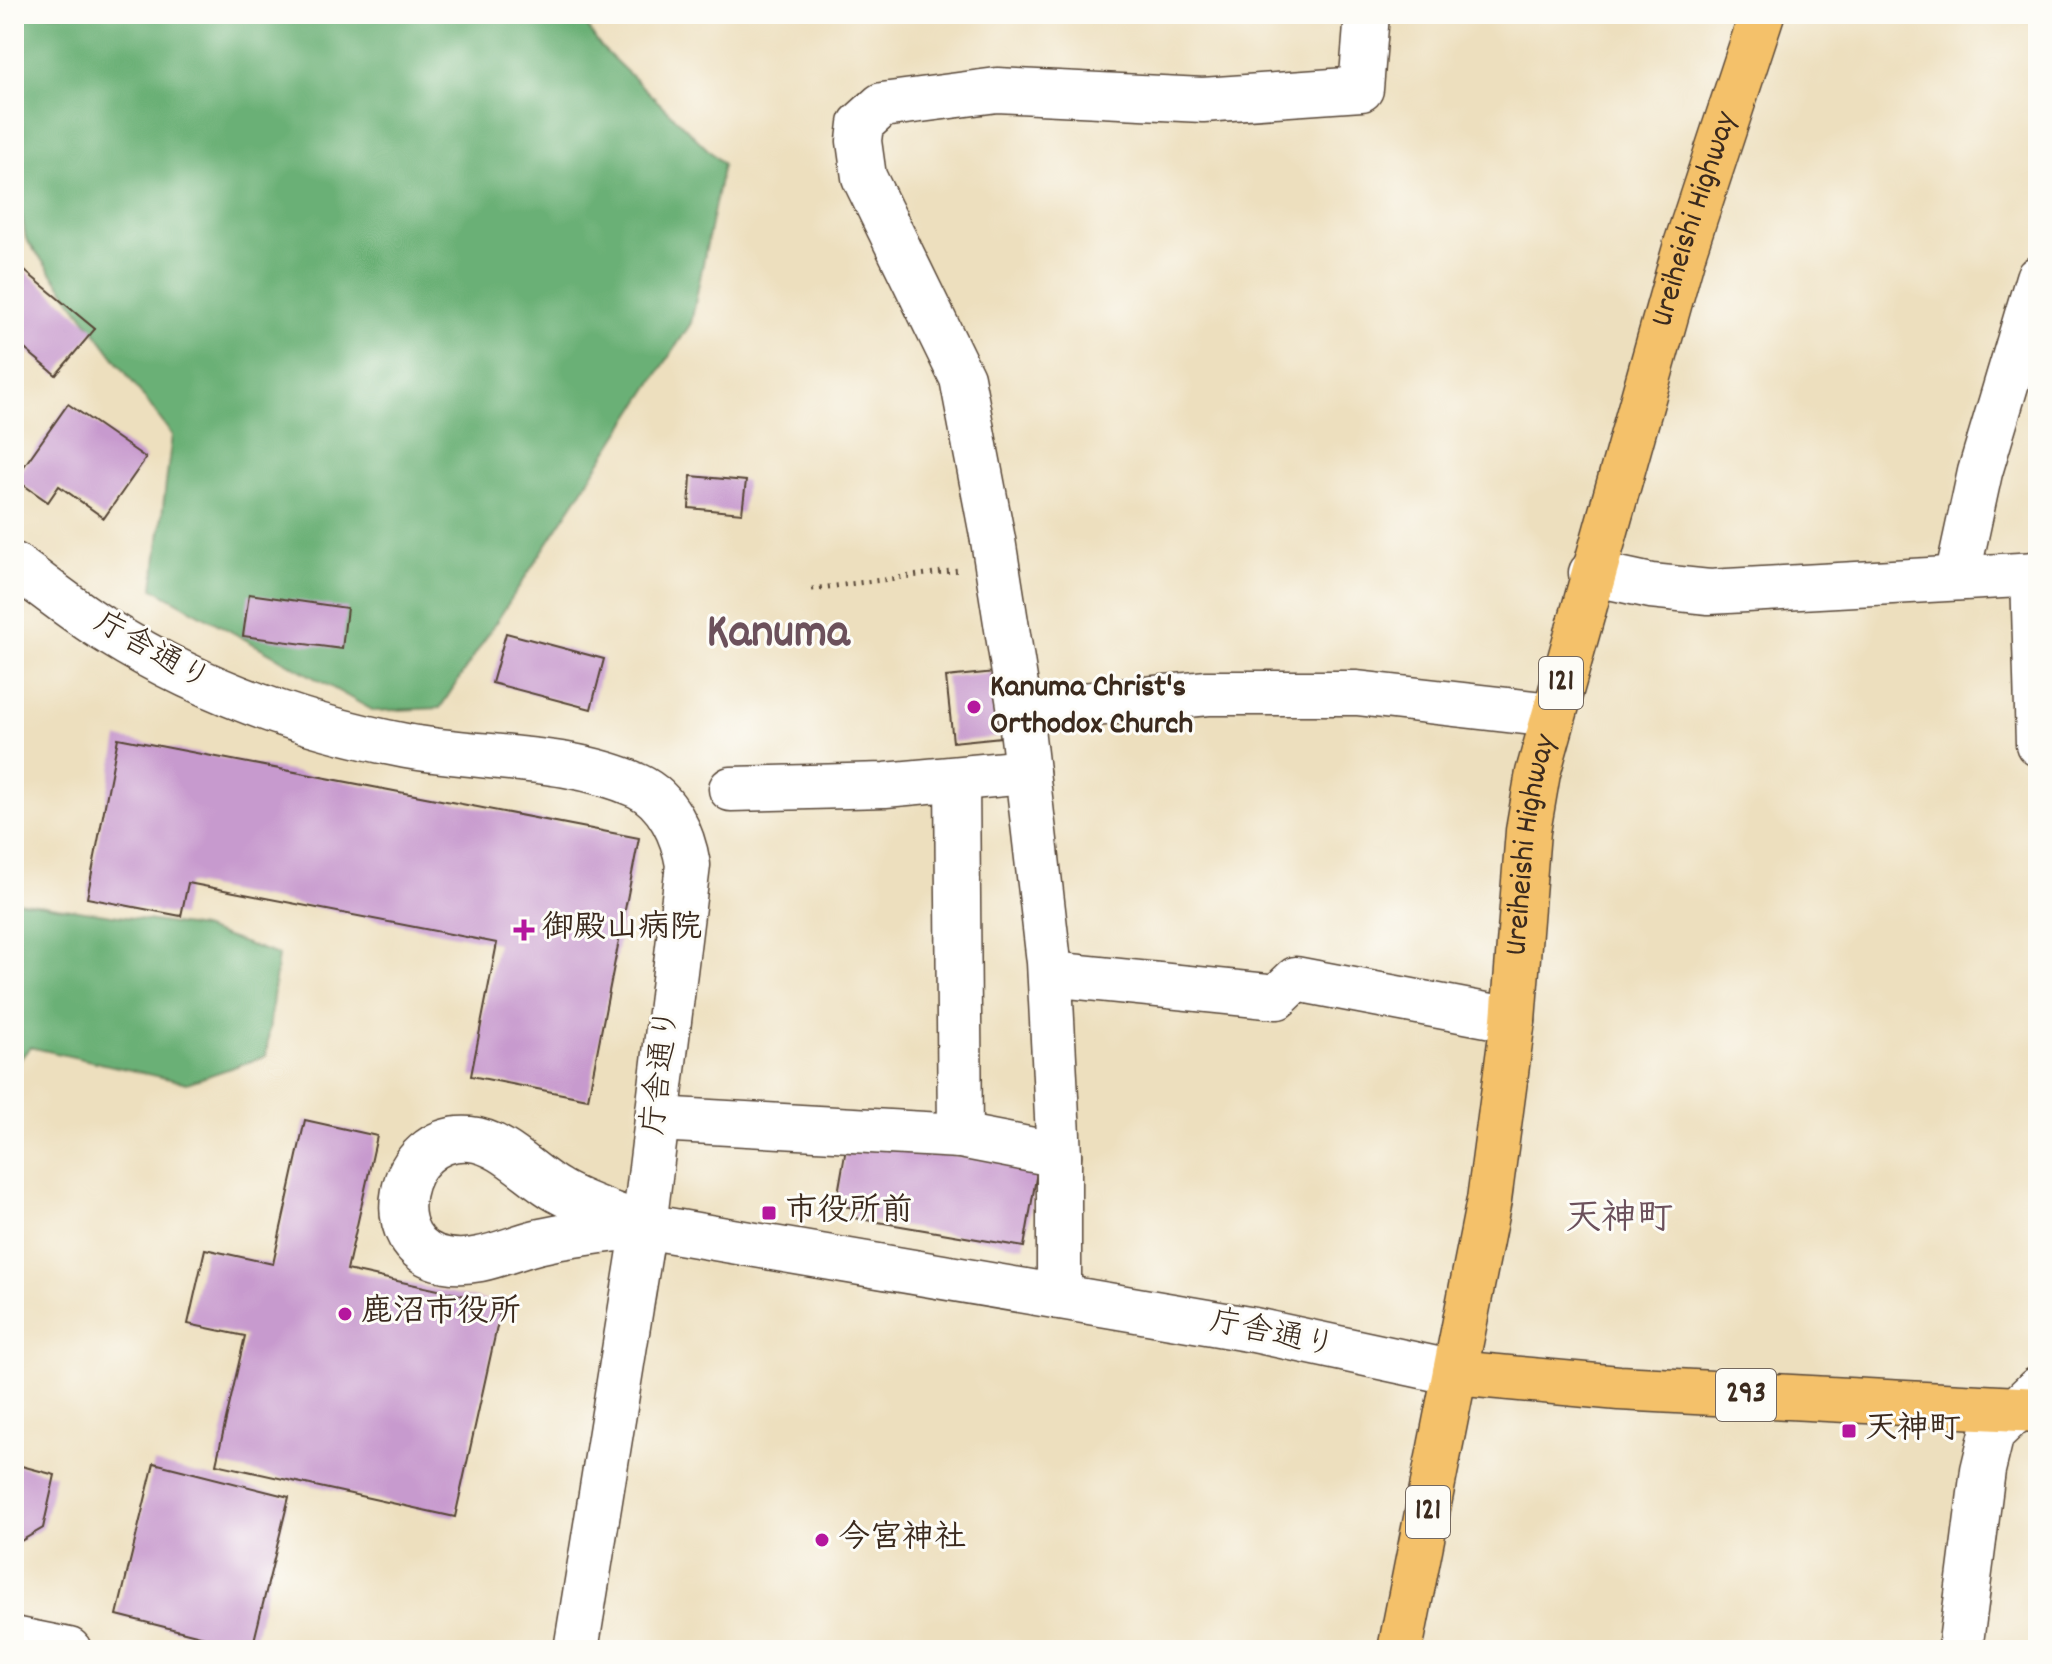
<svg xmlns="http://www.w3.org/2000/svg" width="2052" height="1664" font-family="Dekko,'Klee One',sans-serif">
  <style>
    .forest { fill: #6ab076; stroke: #526d4a; stroke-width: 2 }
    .building { fill: #c79ace }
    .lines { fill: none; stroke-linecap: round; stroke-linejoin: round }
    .minor-casing { stroke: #564536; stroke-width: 47 }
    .highway-casing { stroke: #564536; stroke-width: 47 }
    .path { stroke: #564536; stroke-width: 5; stroke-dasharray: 2 6; stroke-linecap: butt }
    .minor { stroke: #fff; stroke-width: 44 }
    .highway { stroke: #f4c16a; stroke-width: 44 }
    .poi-dot { fill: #b5179e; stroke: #fdfcf7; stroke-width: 3 }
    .labels { text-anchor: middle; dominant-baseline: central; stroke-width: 6; stroke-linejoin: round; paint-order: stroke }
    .shield { fill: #fdfcf7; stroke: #75695f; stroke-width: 2 }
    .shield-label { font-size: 30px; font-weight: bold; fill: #3b2a1e }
    .street-label { font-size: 32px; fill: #3b2a1e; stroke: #fdfcf7 }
    .poi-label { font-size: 32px; font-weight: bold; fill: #3b2a1e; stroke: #fdfcf7; text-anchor: start }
    .quarter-label { font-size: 36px; font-weight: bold; fill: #6c515c; stroke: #fdfcf7 }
    .town-label { font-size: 48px; font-weight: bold; fill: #6c515c; stroke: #fdfcf7 }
  </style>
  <rect width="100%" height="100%" fill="#fdfcf7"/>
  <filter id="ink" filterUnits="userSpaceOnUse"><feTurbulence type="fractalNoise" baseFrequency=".0125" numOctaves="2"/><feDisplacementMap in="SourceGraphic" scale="16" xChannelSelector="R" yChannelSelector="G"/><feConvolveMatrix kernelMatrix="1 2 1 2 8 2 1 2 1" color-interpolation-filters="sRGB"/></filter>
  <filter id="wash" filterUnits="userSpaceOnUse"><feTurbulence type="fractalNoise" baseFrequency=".006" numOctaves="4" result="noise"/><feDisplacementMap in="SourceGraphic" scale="32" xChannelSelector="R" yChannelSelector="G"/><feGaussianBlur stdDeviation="1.8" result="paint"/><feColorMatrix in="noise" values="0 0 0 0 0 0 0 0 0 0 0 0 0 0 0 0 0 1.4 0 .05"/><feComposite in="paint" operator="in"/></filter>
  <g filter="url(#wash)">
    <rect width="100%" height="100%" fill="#eddfbe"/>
    <g class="forest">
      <path d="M14,14H579L600,46L723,164L691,323L440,708L374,711L153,588L172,435L26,239L14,171Z"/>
      <path d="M16,901L201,928L278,955L266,1056L187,1083L30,1047L14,1067Z"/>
    </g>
    <g id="blocks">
      <g class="building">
        <path d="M14,262L95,329L56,375L14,340Z"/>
        <path d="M68,404L146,458L104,518L59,486L48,502L15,479Z"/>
        <path d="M691,476L746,481L742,513L689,508Z"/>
        <path d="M249,594L347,608L342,649L243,636Z"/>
        <path d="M506,633L604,659L591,709L492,683Z"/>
        <path d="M995,672L1001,737L953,742L946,677Z"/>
        <path d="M118,738L639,838L588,1099L471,1076L497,943L188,883L181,916L87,898Z"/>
        <path d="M305,1120L377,1136L347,1270L502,1304L455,1517L216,1464L245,1336L188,1324L205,1249L273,1264Z"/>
        <path d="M847,1142L1038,1166L1024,1247L854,1218L855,1208L836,1205Z"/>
        <path d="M154,1463L289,1497L252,1649L117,1615Z"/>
        <path d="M14,1464L55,1475L43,1528L14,1545Z"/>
      </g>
    </g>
  </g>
  <g filter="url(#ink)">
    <use href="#blocks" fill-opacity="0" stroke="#564536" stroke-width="2"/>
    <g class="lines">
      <defs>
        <g id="minor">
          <path d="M14,565C45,587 75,612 108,632C199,689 301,726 406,746C482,760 568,754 638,786C668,800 683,835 688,865L644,1226L576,1650"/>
          <path d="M1591,573L1651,586L1709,592L2038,574"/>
          <path d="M2033,574L2038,744"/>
          <path d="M1957,578L1980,472L2038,278"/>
          <path d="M1020,711L1208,693H1357L1552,715"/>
          <path d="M957,779L960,1136"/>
          <path d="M731,789L885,785L1027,772"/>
          <path d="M1050,974L1277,997L1296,979L1513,1020"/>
          <path d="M657,1119L960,1136L1059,1155"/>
          <path d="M644,1226C610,1230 575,1233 541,1241C509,1248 480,1266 446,1260C375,1248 396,1133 470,1139C504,1142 531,1176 559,1191C585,1206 616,1215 644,1226L1254,1330L1455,1373"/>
          <path d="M1059,1297V1155L1049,962L1020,711L993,540L962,378L864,177L859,141L861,124L882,105L997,90L1203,100L1361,89L1367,14"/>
          <path d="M14,1639L69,1650"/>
          <path d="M1960,1650L1983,1470L1992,1433L2038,1389"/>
        </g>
        <g id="highway">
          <path d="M1455,1373L1619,1388L2038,1410"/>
          <path id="s1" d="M1400,1650L1489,1200L1513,1020L1528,831L1538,773L1685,248L1762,14"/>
        </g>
      </defs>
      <use href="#minor" class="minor-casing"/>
      <use href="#highway" class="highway-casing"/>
      <path class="path" d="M812,589L958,570"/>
      <use href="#minor" class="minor"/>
      <use href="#highway" class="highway"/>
    </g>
  </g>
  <g class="poi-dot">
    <circle cx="974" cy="707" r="8"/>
    <path d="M520 918h8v8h8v8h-8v8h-8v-8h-8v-8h8z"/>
    <rect x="761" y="1205" width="16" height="16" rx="4"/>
    <circle cx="345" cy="1314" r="8"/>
    <rect x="1841" y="1423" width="16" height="16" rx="4"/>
    <circle cx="822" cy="1540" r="8"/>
  </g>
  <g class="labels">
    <g class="shield">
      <rect x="1539" y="657" width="44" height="52" rx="6"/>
      <rect x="1716" y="1369" width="60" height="52" rx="6"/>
      <rect x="1406" y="1486" width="44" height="52" rx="6"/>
    </g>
    <g class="shield-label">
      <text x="1561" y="683">121</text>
      <text x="1746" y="1395">293</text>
      <text x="1428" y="1512">121</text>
    </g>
    <g class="street-label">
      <text stroke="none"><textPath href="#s1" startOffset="1464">Ureiheishi Highway</textPath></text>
      <text transform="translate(151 653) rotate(30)">庁舎通り</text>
      <text stroke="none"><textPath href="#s1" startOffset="816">Ureiheishi Highway</textPath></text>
      <text transform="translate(663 1072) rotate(-83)">庁舎通り</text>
      <text transform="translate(1272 1336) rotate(12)">庁舎通り</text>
    </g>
    <g class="poi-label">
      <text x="990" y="689">Kanuma Christ's<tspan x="990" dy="37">Orthodox Church</tspan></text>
      <text x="542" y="930">御殿山病院</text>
      <text x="785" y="1213">市役所前</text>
      <text x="361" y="1314">鹿沼市役所</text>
      <text x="1865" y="1431">天神町</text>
      <text x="838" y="1540">今宮神社</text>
    </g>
    <g class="quarter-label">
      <text x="1619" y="1221">天神町</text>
    </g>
    <g class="town-label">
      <text x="778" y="635">Kanuma</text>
    </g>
  </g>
  <rect width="2052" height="1664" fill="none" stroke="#fdfcf7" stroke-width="48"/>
</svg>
